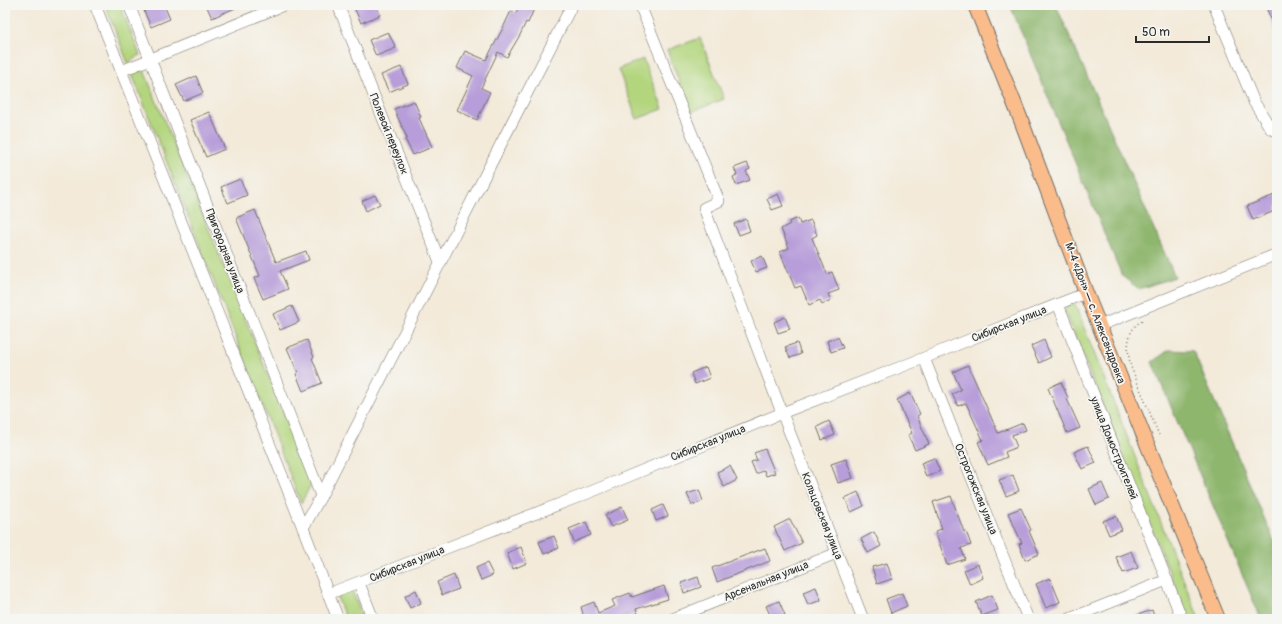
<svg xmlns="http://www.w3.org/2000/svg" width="1282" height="624" font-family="Pangolin,sans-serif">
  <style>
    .green { fill: #b3d57e; stroke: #6f8054 }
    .forest { fill: #8eb66d; stroke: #5c704c }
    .building { fill: #b79dd9 }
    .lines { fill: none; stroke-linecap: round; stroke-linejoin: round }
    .minor-casing { stroke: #716e68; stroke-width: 12 }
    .major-casing { stroke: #716e68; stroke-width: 16 }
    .path { stroke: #716e68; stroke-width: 1.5; stroke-dasharray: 1 3; stroke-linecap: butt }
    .minor { stroke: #fff; stroke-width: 11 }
    .major { stroke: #fabc8b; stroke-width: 14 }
    .labels { text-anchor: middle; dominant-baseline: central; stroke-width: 3.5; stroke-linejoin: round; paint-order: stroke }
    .street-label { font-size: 11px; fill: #2b2b2b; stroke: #f6f6f2 }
  </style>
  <rect width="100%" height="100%" fill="#f6f6f2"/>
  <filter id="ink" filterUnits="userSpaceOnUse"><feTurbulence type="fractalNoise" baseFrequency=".025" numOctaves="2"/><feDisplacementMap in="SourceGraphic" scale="8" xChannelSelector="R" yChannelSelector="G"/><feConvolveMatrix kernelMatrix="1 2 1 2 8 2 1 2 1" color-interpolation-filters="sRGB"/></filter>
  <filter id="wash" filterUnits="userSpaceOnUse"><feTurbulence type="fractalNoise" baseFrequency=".012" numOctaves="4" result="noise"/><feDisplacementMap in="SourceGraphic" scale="16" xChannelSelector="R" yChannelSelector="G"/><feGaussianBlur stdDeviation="0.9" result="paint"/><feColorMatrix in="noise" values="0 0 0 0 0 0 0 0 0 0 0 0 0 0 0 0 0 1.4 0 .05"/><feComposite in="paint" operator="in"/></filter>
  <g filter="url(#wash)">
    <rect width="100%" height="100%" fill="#f3ead9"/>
    <g class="green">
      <path d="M105,5H120L140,55L128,63Z"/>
      <path d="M700,38L724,99L691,112L667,50Z"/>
      <path d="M643,59L663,109L637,119L618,69Z"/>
      <path d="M143,68L312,483L301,503L132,74Z"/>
      <path d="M1074,302L1199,619H1188L1063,306Z"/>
      <path d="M352,590L363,619H346L337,597Z"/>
    </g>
    <g class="forest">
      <path d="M1010,5H1056L1175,277L1139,289L1122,276Z"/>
      <path d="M1169,350L1193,351L1277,548V619H1261L1152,362Z"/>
    </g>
    <g id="blocks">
      <g class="building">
        <path d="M158,5H164L170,19L151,27L144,11Z"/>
        <path d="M206,5H242L212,18Z"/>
        <path d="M353,5H376L380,15L361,23Z"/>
        <path d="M519,5H525L534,9L528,23L526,22L520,35L507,57L498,52L481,88L490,92L477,120L457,110L473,76L457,68L465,51L486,60L503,28L511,11L516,13Z"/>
        <path d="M1265,5H1277V33Z"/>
        <path d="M388,32L396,48L376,56L369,40Z"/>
        <path d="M401,67L408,84L389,92L381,75Z"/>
        <path d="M196,76L203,93L184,101L176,85Z"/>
        <path d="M414,101L421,117L419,118L432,147L413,155L405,139L407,138L394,109Z"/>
        <path d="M209,112L225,149L206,157L190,120Z"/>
        <path d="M747,163L750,169L746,171L750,180L736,185L733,177L737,175L734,168Z"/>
        <path d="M240,179L247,195L228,203L221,187Z"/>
        <path d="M778,194L783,206L772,210L767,199Z"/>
        <path d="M1277,194V210L1253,220L1247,206Z"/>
        <path d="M375,195L380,204L366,211L362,201Z"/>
        <path d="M255,210L276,262L306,251L309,260L280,271L288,289L263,299L254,278L260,276L236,218Z"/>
        <path d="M798,218L800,224L811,220L817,235L812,238L827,274L832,272L839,290L828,294L831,300L822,304L820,300L809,305L801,286L795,288L780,252L789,248L781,229L790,224L789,222Z"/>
        <path d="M746,219L750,231L739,235L734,224Z"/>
        <path d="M762,256L767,268L756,272L751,261Z"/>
        <path d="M292,306L299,322L280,330L273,314Z"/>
        <path d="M785,317L790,329L778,333L774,322Z"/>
        <path d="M838,337L843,348L831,352L827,341Z"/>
        <path d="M307,340L314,357L312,358L322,383L303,391L296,374L298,373L287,348Z"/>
        <path d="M1044,340L1051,357L1039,363L1031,346Z"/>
        <path d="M797,343L801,354L790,358L785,347Z"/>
        <path d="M968,365L998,433L1023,423L1026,430L1012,435L1017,447L1005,452L1007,457L988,465L978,442L983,440L966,403L958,406L952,394L961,390L953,372Z"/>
        <path d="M706,367L710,378L695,384L691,373Z"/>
        <path d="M1061,382L1068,398L1067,399L1080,428L1067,433L1048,388Z"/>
        <path d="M910,393L920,414L917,416L929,444L915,450L908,435L912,433L897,400Z"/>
        <path d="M829,421L835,435L822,440L817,427Z"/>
        <path d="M1088,446L1096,463L1082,469L1074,452Z"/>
        <path d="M765,449L775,473L766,476L764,470L756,474L751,462L757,460L754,453Z"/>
        <path d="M934,458L940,471L926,477L921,463Z"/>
        <path d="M846,459L853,478L838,483L831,464Z"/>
        <path d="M730,466L737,480L724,487L717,472Z"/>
        <path d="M1013,475L1019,491L1006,496L999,480Z"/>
        <path d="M1102,483L1109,499L1096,505L1089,489Z"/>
        <path d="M699,490L703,501L692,505L687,494Z"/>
        <path d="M858,492L864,506L851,512L845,498Z"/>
        <path d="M951,496L964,532L966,531L971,545L961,548L965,559L947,565L935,531L942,529L933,502Z"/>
        <path d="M663,505L668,516L656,521L652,510Z"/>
        <path d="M622,507L628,520L611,527L605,515Z"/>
        <path d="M1021,508L1031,530L1029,531L1039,554L1025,560L1019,544L1022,543L1008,513Z"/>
        <path d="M1116,516L1122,530L1109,535L1103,521Z"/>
        <path d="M790,519L802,543L785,551L774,527Z"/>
        <path d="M586,522L591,535L574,542L569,529Z"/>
        <path d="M874,532L881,546L868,553L861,539Z"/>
        <path d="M554,536L559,548L544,554L539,542Z"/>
        <path d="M521,547L527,563L513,569L507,553Z"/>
        <path d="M765,548L770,561L717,582L712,568Z"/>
        <path d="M1131,551L1138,568L1123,573L1116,557Z"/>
        <path d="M487,563L493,575L481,580L476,568Z"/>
        <path d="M887,563L892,579L877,584L872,567Z"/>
        <path d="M978,564L983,578L970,584L964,570Z"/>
        <path d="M454,575L459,589L442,595L437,582Z"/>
        <path d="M698,577L701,587L684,593L681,583Z"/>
        <path d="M1050,578L1060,602L1046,608L1036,584Z"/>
        <path d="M664,586L668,599L636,609L638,613L623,619H583L584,618L581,607L594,602L598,613L615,606L612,600L630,593L632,597Z"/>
        <path d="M816,587L821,600L808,605L803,592Z"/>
        <path d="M416,590L421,603L410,608L405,596Z"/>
        <path d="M902,593L907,606L891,613L886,599Z"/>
        <path d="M992,595L998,610L982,616L976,602Z"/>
        <path d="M779,601L785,615L776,619H772L766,606Z"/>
        <path d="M1152,610L1155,619H1129V618Z"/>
      </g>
    </g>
  </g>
  <g filter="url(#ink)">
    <use href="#blocks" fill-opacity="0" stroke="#716e68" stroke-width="1"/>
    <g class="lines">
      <defs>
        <g id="minor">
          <path d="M95,5L303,528L338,619"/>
          <path d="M129,5L321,496"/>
          <path d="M338,5L440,262"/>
          <path d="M640,5L719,201L704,208L782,413L863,619"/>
          <path d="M1214,5L1254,102L1271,129L1277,131"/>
          <path d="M121,71L284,5"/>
          <path d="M1086,293L1058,304L1182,619"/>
          <path d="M1099,326L1277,254"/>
          <path d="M924,358L1028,619"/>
          <path d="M303,528L321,496L572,5"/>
          <path d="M359,583L373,619"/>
          <path d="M328,594L588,493L782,413L924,358L1058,304"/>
          <path d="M672,619L837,553"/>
          <path d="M1069,619L1167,580"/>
        </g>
        <path id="major" d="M975,5L1021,120L1086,293L1218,619"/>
      </defs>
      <use href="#minor" class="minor-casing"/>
      <use href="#major" class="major-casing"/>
      <path class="path" d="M1142,321C1125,330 1127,351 1131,367L1159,435"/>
      <use href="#minor" class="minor"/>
      <use href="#major" class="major"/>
    </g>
  </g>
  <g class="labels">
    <g class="street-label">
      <text transform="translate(389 134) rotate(68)">Полевой переулок</text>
      <text transform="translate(225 251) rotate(69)">Пригородная улица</text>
      <text transform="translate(1095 313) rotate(69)">М-4 «Дон» — с. Александровка</text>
      <text transform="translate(1009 324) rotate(-22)">Сибирская улица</text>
      <text transform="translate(708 443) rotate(-22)">Сибирская улица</text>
      <text transform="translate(1114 448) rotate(68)">улица Домостроителей</text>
      <text transform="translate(976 489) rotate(68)">Острогожская улица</text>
      <text transform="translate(822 516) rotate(68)">Кольцовская улица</text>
      <text transform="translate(407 564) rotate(-22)">Сибирская улица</text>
      <text transform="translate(766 581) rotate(-22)">Арсенальная улица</text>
    </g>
  </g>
  <rect width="1282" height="624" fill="none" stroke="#f6f6f2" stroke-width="20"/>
  <path d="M1136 36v6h73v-6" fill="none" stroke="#2b2b2b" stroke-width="2"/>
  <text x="1142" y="36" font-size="12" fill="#2b2b2b" stroke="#f6f6f2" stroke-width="3" paint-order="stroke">50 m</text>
</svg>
